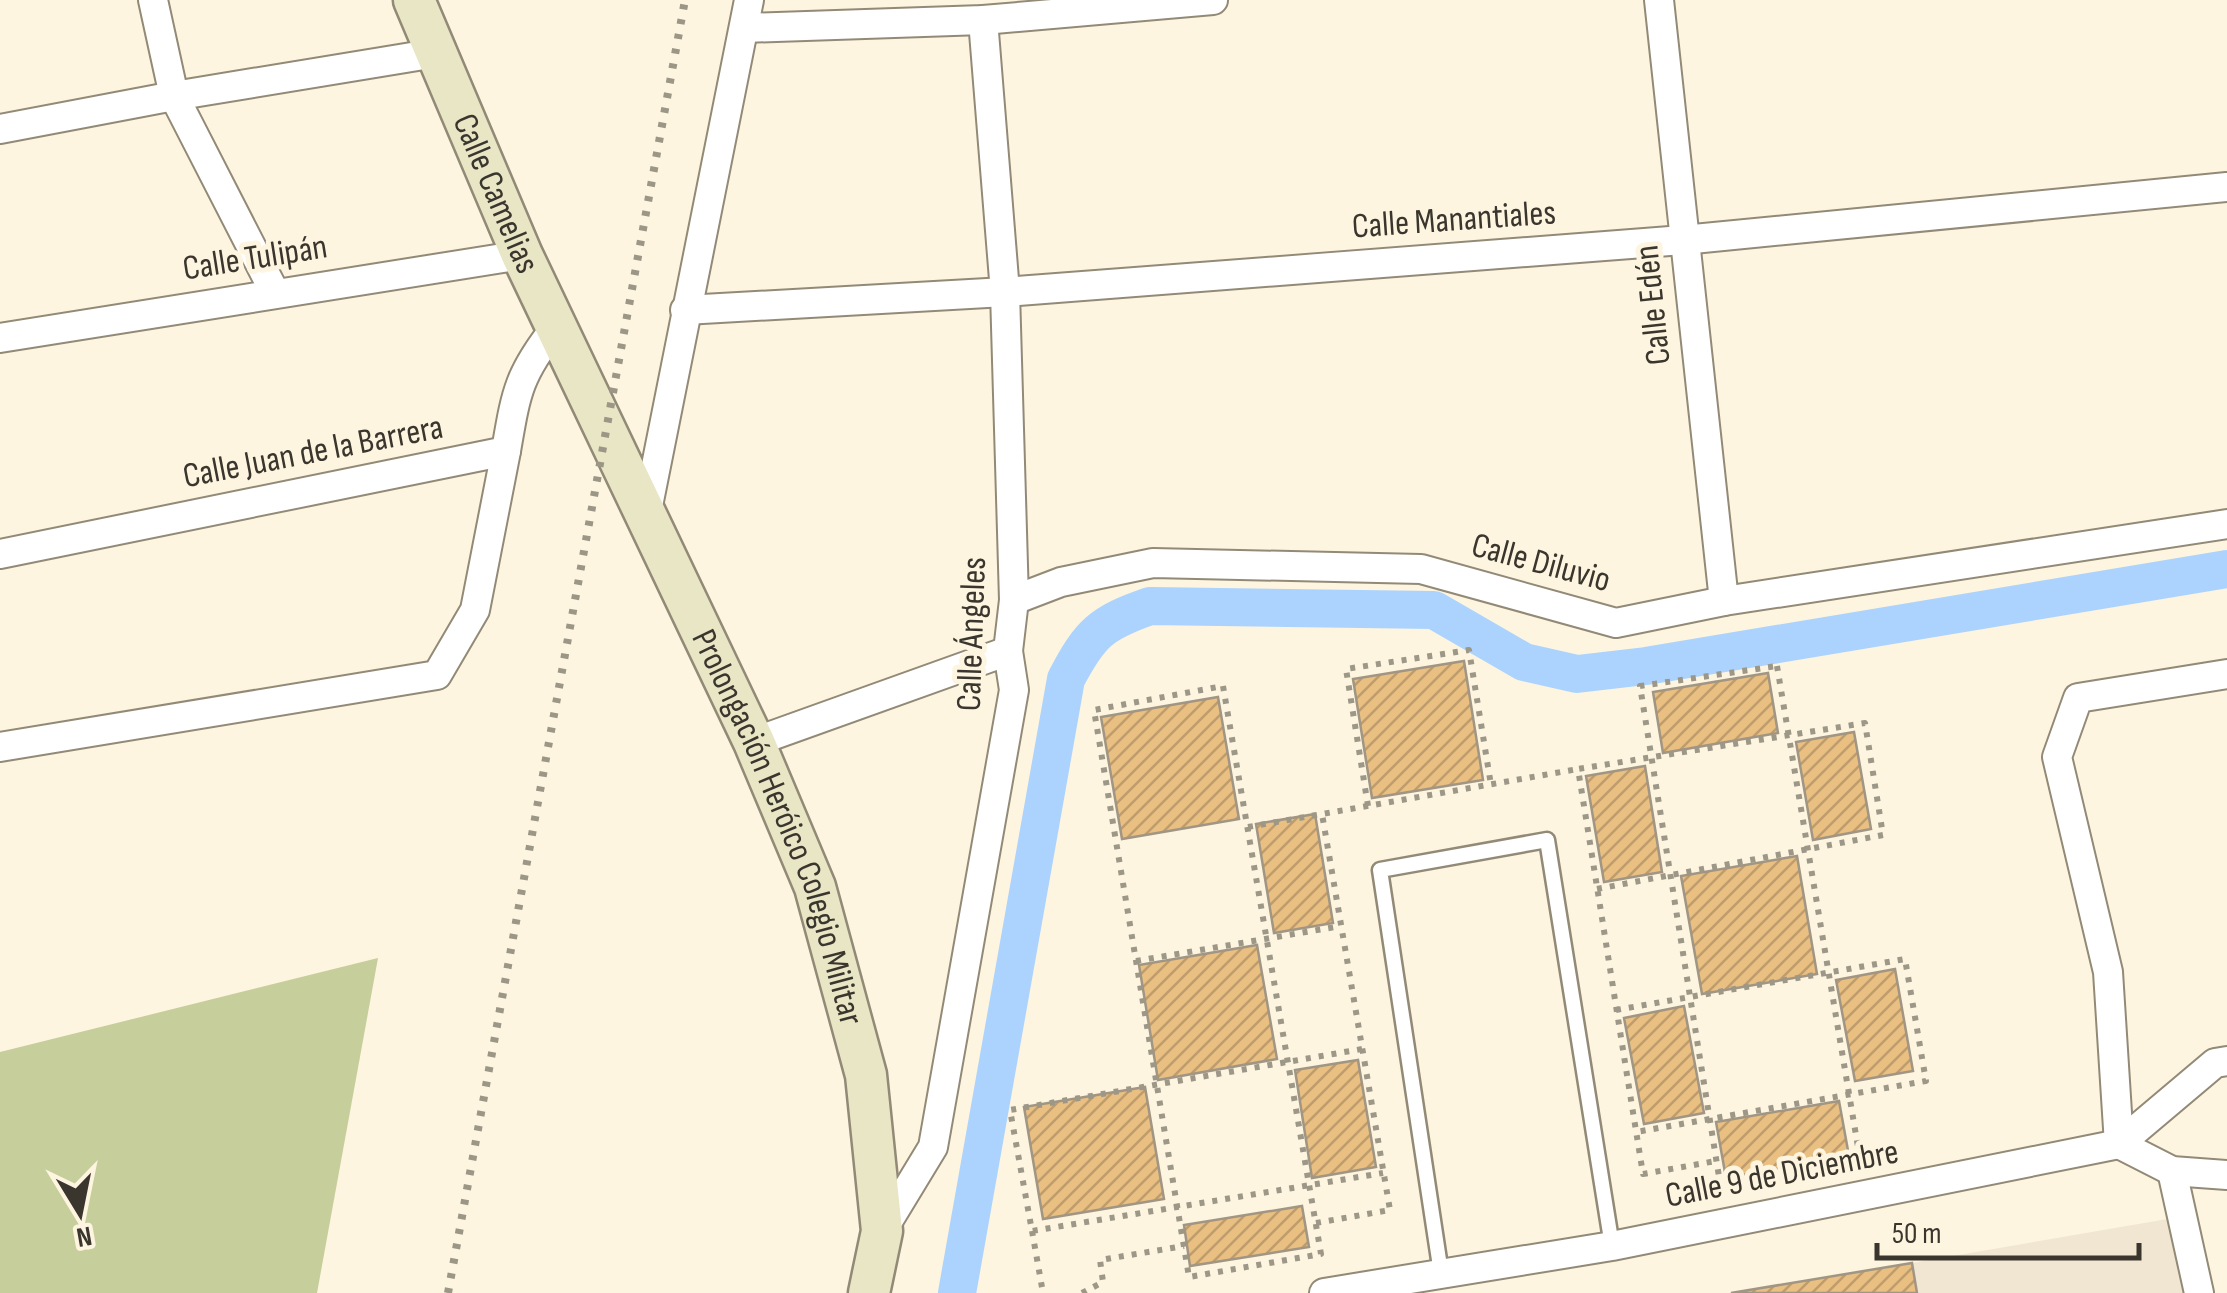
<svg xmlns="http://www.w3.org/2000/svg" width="2227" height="1293" font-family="'Sofia Sans Condensed',sans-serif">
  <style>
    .education { fill: #f1e6d2 }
    .park { fill: #c6ce9b }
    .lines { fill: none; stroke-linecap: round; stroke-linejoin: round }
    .canal { stroke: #abd3fe; stroke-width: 38 }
    .building { fill: url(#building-hatch); stroke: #a19583; stroke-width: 2.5 }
    .lane-casing { stroke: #928a77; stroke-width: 19 }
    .street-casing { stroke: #928a77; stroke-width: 32 }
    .secondary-casing { stroke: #928a77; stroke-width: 45 }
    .path { stroke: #9d9788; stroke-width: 6; stroke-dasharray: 5 8; stroke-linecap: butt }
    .lane { stroke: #fff; stroke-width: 14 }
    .street { stroke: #fff; stroke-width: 28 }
    .secondary { stroke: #e8e6c5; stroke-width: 40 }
    .rail { stroke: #9c9687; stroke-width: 8; stroke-dasharray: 5 10; stroke-linecap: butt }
    .labels { text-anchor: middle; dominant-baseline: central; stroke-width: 10; stroke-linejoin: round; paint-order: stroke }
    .street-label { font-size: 35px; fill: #3a362e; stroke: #fdf5e0 }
  </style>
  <defs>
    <pattern id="building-hatch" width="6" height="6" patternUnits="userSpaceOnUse" patternTransform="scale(2.5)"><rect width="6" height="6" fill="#e9bf82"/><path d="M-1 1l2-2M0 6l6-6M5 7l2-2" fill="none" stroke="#be9c6b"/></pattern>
  </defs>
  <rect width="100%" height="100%" fill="#fdf5e0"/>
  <path class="education" d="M2179,1217L2192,1293H1917L1912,1263Z"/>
  <path class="park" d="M378,958L317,1293H0V1052Z"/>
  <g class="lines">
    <path class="canal" d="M957,1293L1066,679C1090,633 1101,623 1150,606L1434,610L1524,662L1577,674L1646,666L2227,569"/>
  </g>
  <g class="building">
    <path d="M1464,661L1483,780L1372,798L1353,679Z"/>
    <path d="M1768,673L1778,733L1663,753L1653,692Z"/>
    <path d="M1218,697L1239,819L1122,839L1101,717Z"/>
    <path d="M1854,732L1871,829L1813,840L1796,742Z"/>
    <path d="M1645,766L1662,872L1604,882L1586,776Z"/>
    <path d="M1315,814L1333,923L1274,933L1256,824Z"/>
    <path d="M1797,856L1817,974L1702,994L1681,876Z"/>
    <path d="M1257,945L1277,1059L1158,1080L1139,965Z"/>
    <path d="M1895,969L1913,1071L1855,1081L1836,980Z"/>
    <path d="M1684,1006L1704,1113L1644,1124L1624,1018Z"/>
    <path d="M1358,1060L1376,1167L1312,1178L1295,1070Z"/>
    <path d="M1145,1087L1164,1199L1043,1219L1024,1107Z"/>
    <path d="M1839,1101L1849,1156L1726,1178L1716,1122Z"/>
    <path d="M1302,1206L1309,1247L1190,1266L1184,1225Z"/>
    <path d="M1912,1263L1917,1293H1731Z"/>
  </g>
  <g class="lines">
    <defs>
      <path id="lane" d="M1441,1273L1380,870L1547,840L1612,1246"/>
      <g id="street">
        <path d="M153,0L174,96L275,293"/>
        <path d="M1659,0L1724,601"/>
        <path d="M744,28L983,20L1213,0"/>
        <path d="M0,129L174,96L436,53"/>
        <path d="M685,310L1005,292L1683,240L2227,187"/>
        <path d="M0,338L522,255"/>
        <path d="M646,516L749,0"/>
        <path d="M0,554L506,451C516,393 518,375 556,327"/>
        <path d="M1014,600L1061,582L1153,563L1421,569L1616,623L1724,601L2227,524"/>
        <path d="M754,742L1008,651"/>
        <path d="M0,747L437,675L475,610L506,451"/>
        <path d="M2119,1144L2108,972L2057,757L2078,698L2227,674"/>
        <path d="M2119,1144L2172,1171L2227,1175"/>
        <path d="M2172,1171L2199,1293"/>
        <path d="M882,1231L933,1147L1014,690L1008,651L1014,600L1005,292L983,20"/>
        <path d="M1324,1293L1612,1246L2119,1144L2215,1063L2227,1061"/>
      </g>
      <g id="secondary">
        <path id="s1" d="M414,0L522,255L754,742L815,887L866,1075L882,1231L869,1293"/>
      </g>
    </defs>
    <use href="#lane" class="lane-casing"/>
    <use href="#street" class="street-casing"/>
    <use href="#secondary" class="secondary-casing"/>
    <g class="path">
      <path d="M1777,666L1861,1165L1721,1189L1640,686Z"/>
      <path d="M1223,686L1321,1254L1189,1277L1094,710Z"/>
      <path d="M1368,806L1346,669L1469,650L1491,785"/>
      <path d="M1248,827L1578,769"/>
      <path d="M1597,889L1883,835L1865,723L1578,769C1600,904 1621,1039 1643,1174L1716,1161"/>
      <path d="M1136,961L1341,926"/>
      <path d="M1616,1010L1905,959L1926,1081L1636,1132"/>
      <path d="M1362,1049L1010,1110L1032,1231L1383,1173"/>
      <path d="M1316,1223L1390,1210L1322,814"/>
      <path d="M1032,1231L1043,1293"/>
      <path d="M1082,1293L1103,1282L1100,1260L1184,1246"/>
    </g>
    <use href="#lane" class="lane"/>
    <use href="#street" class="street"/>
    <use href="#secondary" class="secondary"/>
    <path class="rail" d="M448,1293L685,0"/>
  </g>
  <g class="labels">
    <g class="street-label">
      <text stroke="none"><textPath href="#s1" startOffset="210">Calle Camelias</textPath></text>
      <text transform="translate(1454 220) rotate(-4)">Calle Manantiales</text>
      <text transform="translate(255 258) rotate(-9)">Calle Tulipán</text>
      <text transform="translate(1653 305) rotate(-96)">Calle Edén</text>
      <text transform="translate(313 452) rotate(-11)">Calle Juan de la Barrera</text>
      <text transform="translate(1541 563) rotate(15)">Calle Diluvio</text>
      <text transform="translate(972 634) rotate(-88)">Calle Ángeles</text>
      <text stroke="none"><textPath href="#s1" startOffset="905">Prolongación Heróico Colegio Militar</textPath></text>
      <text transform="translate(1782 1174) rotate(-11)">Calle 9 de Diciembre</text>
    </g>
  </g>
  <g transform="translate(80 1213) rotate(170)" stroke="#fdf5e0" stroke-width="8" paint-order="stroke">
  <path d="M0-8L18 38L0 25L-18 38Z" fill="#3a362e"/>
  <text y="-15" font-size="28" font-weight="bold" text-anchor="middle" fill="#3a362e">N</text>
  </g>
  <path d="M1877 1243v15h262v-15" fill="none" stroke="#3a362e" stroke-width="5"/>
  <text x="1892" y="1243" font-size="30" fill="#3a362e" stroke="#fdf5e0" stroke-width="8" paint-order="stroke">50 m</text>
</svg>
